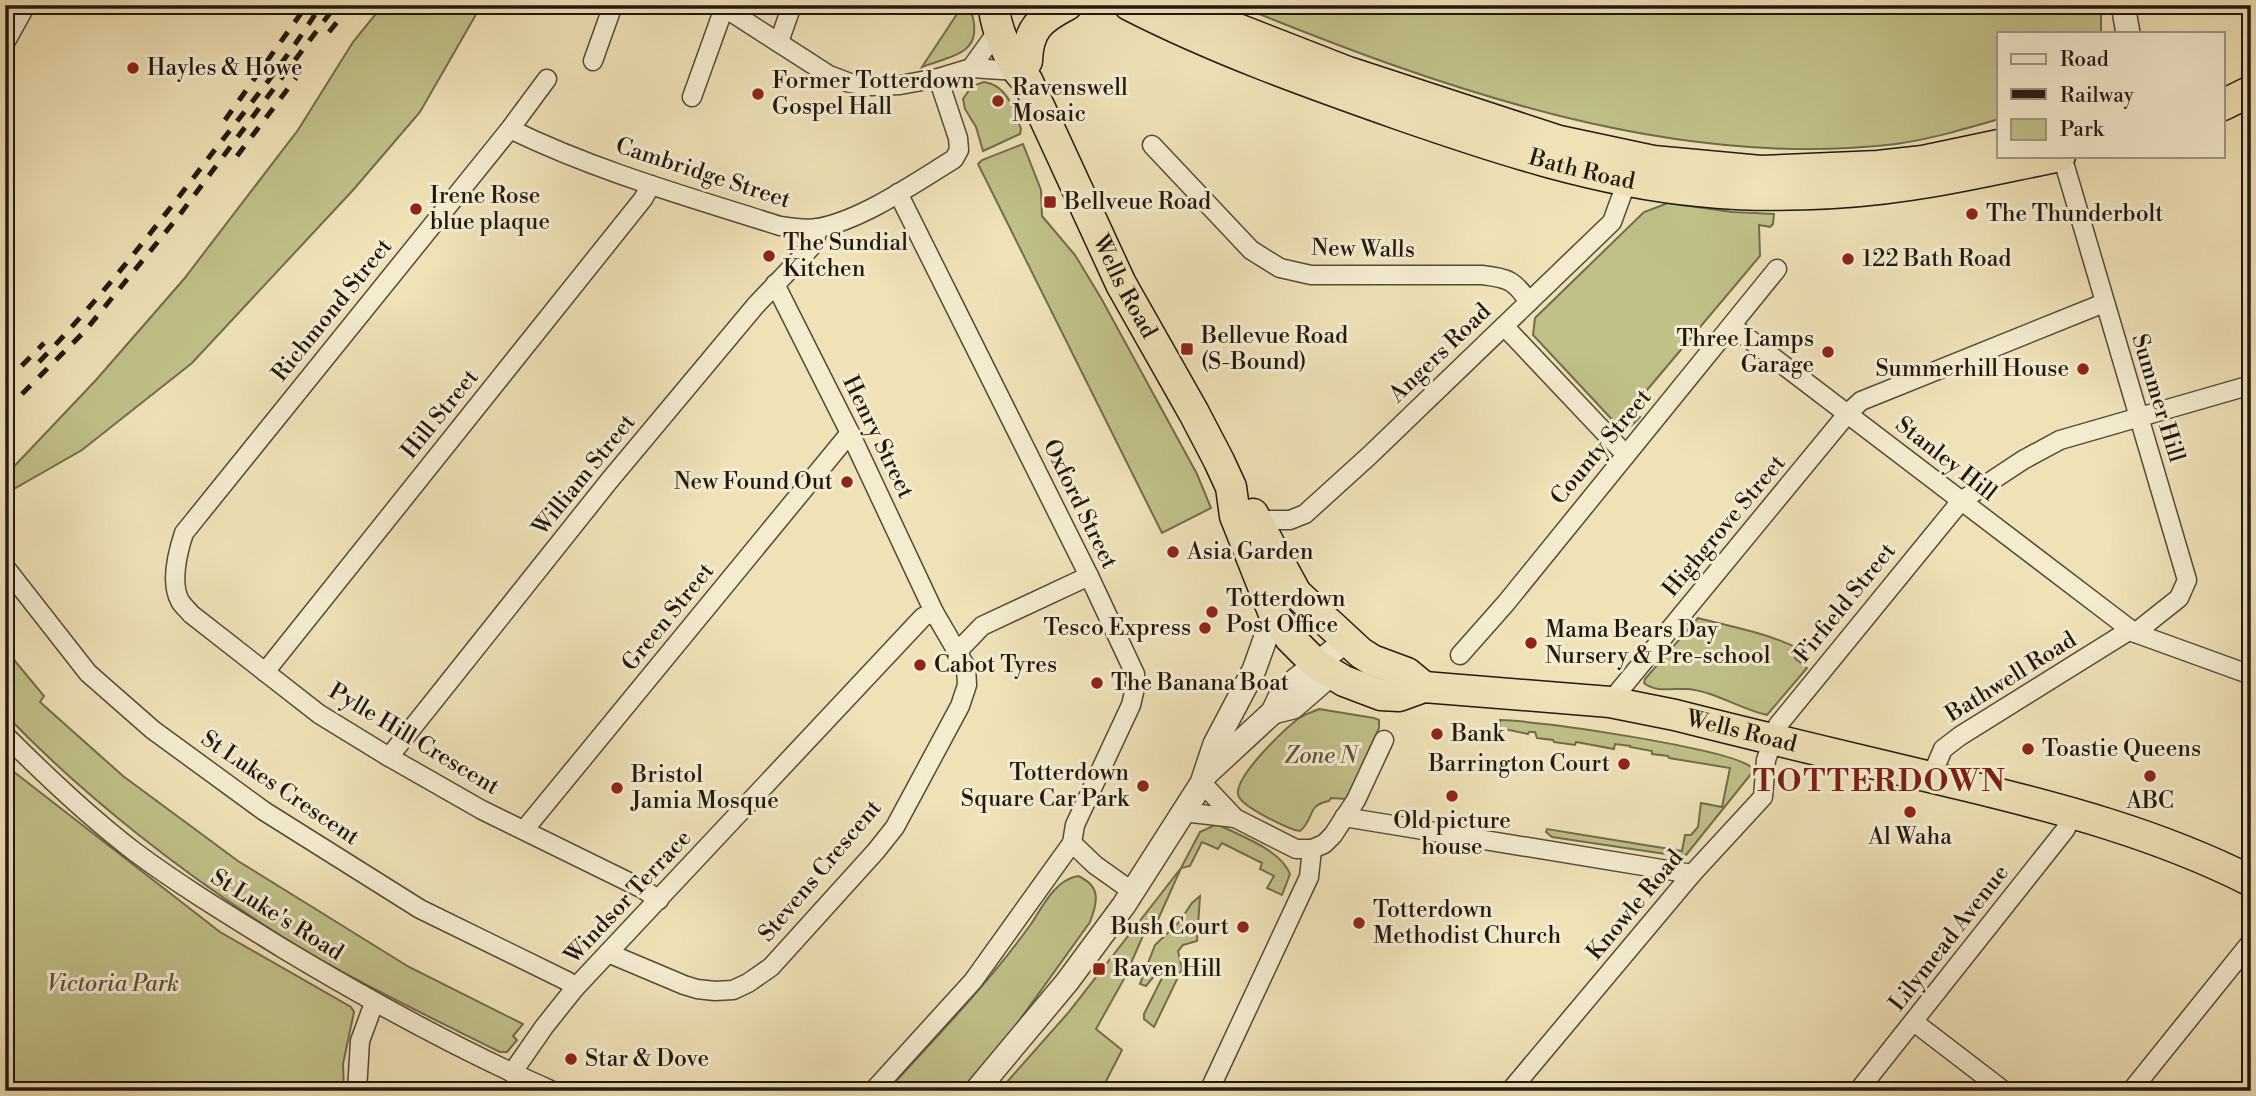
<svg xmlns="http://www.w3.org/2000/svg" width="2256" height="1096" font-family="'Libre Bodoni',serif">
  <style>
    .green { fill: #c1c089; stroke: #726c4d; stroke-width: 2 }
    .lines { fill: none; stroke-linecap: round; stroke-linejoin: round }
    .minor-casing { stroke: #554a3a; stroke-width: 21 }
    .tertiary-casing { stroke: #554a3a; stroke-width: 26 }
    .trunk-casing { stroke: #221811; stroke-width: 33 }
    .minor { stroke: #f5ecd0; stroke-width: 18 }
    .tertiary { stroke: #f5ecd0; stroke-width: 23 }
    .trunk { stroke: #efe2b7; stroke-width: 30 }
    .rail { stroke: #221811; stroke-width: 5; stroke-dasharray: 12 12; stroke-linecap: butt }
    .poi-dot { fill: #8f2418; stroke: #f5ecd0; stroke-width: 2.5 }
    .labels { text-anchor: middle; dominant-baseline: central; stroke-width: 6; stroke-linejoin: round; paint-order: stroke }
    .poi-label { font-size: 23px; fill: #221811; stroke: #f5ecd0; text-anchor: start }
    .street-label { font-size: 23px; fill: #221811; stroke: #f5ecd0 }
    .park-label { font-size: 23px; font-style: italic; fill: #5a533b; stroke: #f5ecd0 }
    .district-label { font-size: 30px; font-weight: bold; letter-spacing: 2px; fill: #7a1f14; stroke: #f5ecd0 }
  </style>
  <rect width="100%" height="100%" fill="#efe2b7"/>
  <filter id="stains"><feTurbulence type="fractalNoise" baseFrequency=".00286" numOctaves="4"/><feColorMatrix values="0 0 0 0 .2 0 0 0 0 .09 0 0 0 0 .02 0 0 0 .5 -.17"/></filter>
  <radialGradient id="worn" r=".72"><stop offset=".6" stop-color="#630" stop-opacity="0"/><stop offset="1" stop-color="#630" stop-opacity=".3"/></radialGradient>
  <g class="green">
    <path d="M383,5H493L478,11L420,112L354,189L192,363L82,450L5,494V476L96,380L184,279L298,130L353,42Z"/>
    <path d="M963,5H969C987,52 958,54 922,67Z"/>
    <path d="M1237,5H2101V33H1999V119C1965,129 1931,139 1896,144C1673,171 1440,88 1237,5Z"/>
    <path d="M984,82C1007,85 1014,109 1021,129L1020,134L983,151L976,127L965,109L963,99L972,86Z"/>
    <path d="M1023,144L1041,190L1042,216L1075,255L1101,298L1197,474L1211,508L1162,533L978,164L982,160Z"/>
    <path d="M1668,203L1732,212L1774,214L1773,224L1770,227L1759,225L1760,256L1631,409L1640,417C1633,425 1629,430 1619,427L1533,335L1535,318L1644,212Z"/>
    <path d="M1698,618C1732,627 1769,633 1801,650L1795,658L1807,668L1767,715C1740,709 1716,692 1688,689C1673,688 1656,693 1644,683L1645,679Z"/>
    <path d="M5,649L44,696L40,702L123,776L238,861L409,967L523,1024L513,1036L517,1040L507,1052H500C428,1016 351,980 283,937C187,877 83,796 5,714Z"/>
    <path d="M1319,709L1374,718L1379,720V728L1347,799L1331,798L1329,801C1306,805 1315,819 1300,831L1295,830C1283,826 1245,808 1239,797C1230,780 1285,729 1299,718C1305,714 1313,712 1319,709Z"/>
    <path d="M1500,720C1535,720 1734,749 1752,768L1751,774L1686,855L1679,856L1552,837L1546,832L1547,829L1682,851L1685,835H1691L1698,827L1701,803L1722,807L1730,768L1669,758L1668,756L1652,754V751L1630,747V746L1615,744L1614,749L1576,742L1575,745L1554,742L1553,740L1537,738L1535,732H1529L1528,734L1499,728Z"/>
    <path d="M5,765L220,932L351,1007L354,1012L343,1064L344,1091H5Z"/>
    <path d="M1217,824C1240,836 1280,849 1290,874L1282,895L1267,888L1274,876L1260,869L1262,863L1222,843L1218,849L1202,842L1190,866L1181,868L1152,933L1145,931L1125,977L1096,1029L1122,1050L1101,1091H999L1068,1013L1181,868L1200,832Z"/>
    <path d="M1078,876C1101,886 1098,901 1090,922L996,1053L963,1091H887C936,1037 988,984 1031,924C1043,906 1055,880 1078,876Z"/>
    <path d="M1200,896L1197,941L1183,945L1178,951L1182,969L1154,1027L1144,1019V1014L1162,978L1155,975L1146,986L1140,984L1155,945L1179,922L1192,903Z"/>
  </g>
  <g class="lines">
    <defs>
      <g id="minor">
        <path d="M720,5L829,75L850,83L872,86L900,85L938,78L971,68L1017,71"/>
        <path d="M779,42L792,5"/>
        <path d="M5,43L26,5"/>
        <path d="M593,61L613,5"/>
        <path d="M971,68L999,29"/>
        <path d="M547,79L510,129L184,533C178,551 170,583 180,601C183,606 188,610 191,614L319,714L389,757L482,810L643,889L659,900"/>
        <path d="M692,97L724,8"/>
        <path d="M510,129C596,171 689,197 780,226C793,228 805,230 818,228C862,220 915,183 954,159L959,150L958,138L938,78"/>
        <path d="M1152,145L1251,250L1280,268L1311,275H1482C1508,278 1514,280 1529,302"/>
        <path d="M2062,156L2187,580L2179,598L2135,633"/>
        <path d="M898,193L1089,576L1135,674V688L1131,705L1075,825L1072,843L1095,865L1133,892"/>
        <path d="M1504,326L1626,455"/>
        <path d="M1732,326L2135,633L2251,675"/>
        <path d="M1256,520H1290L1305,514L1370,455L1612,222L1627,181"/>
        <path d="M5,567L88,673L153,730L264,811L420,909L567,981L575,988"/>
        <path d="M958,651L982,626L1089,576"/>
        <path d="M1460,655L1506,603L1777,269"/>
        <path d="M265,672L643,199L651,185"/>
        <path d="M1610,702L1848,413L1861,401L2104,303"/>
        <path d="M5,735C46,776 89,817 135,852C182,887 232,917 282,948C370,1001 459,1050 553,1091"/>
        <path d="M389,757L609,481L756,305L814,244L818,228"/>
        <path d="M1931,777L1943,749L1960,736L2130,630"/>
        <path d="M1202,783L1235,818L1296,849H1312L1324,844L1333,835L1356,800L1384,740"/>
        <path d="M1183,812L1235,818"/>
        <path d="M1344,817L1692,874"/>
        <path d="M524,830L850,433"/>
        <path d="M608,953L684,985L697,989L715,991L733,990L748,983L771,967L876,851L895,827L960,706L967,685L966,667L934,612L850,433L775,284"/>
        <path d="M1914,1022L2004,1091"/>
        <path d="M512,1073L544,1027L575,988L923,617L934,612"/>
        <path d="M357,1091L360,1041L374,1003"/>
        <path d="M873,1091L973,981L1072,843"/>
        <path d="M1209,1091L1309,877L1312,849"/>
        <path d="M1510,1091L1692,874L1763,797L1766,760L1778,725L1961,501L2023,460L2060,440L2251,385"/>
        <path d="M1858,1091L2065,830L2074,812"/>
        <path d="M2131,1091L2251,942"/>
      </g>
      <g id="tertiary">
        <path d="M2123,5L2128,33"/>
        <path d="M1273,712L1293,707L1331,674"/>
        <path d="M1206,774L1273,712L1281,695L1297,679L1346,641"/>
        <path d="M976,1091L1067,982L1124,905L1202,783L1215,744L1254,670L1274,614"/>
      </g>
      <g id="trunk">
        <path id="s1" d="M994,5C994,24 1012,70 1027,80L1121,284L1194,413L1219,461L1231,487L1235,516L1274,614L1290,638L1316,664L1344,681L1381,695L1399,696L1424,687L1610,702L1675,715C1769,739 1864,761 1959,784C2059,808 2158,834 2251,881"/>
        <path id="s2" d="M1129,5C1215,49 1307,82 1398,114C1493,147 1598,182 1699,191C1764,198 1845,195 1910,185C1960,178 2010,166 2060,156"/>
        <path d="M1176,5L1348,72L1559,141L1653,161L1761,171L1878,166L1923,161L1999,145"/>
        <path d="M1027,61C1028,29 1040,19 1067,5"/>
        <path d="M2223,105L2251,91"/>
        <path d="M1253,514L1296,593L1361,653L1372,660L1407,673L1424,687"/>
      </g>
    </defs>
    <use href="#minor" class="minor-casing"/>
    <use href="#tertiary" class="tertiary-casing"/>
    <use href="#trunk" class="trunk-casing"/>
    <use href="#minor" class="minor"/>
    <use href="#tertiary" class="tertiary"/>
    <use href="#trunk" class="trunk"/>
    <g class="rail">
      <path d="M329,32L351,5"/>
      <path d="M225,120L307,5"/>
      <path d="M237,156L296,78"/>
      <path d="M39,362C101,298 156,227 210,156C248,107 288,58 321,5"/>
      <path d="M5,383L44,343"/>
      <path d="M5,411L85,331L178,217L336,5"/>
    </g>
  </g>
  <g class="poi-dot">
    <circle cx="133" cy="68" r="7"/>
    <circle cx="758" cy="94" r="7"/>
    <circle cx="998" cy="101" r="7"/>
    <rect x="1043" y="195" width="14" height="14" rx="3.5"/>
    <circle cx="416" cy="209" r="7"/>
    <circle cx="1972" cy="214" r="7"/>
    <circle cx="769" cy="256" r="7"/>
    <circle cx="1848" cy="259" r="7"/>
    <rect x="1180" y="342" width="14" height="14" rx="3.5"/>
    <circle cx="1828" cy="352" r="7"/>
    <circle cx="2083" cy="369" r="7"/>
    <circle cx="847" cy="482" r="7"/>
    <circle cx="1173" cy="552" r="7"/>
    <circle cx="1212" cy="612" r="7"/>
    <circle cx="1205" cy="628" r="7"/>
    <circle cx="1531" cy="643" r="7"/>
    <circle cx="920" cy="665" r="7"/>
    <circle cx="1097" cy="683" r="7"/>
    <circle cx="1437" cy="734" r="7"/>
    <circle cx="2028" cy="749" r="7"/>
    <circle cx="1624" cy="764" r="7"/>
    <circle cx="2150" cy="776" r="7"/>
    <circle cx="1143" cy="786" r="7"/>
    <circle cx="617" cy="788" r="7"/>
    <circle cx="1452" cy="796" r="7"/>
    <circle cx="1910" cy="812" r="7"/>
    <circle cx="1359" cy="923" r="7"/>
    <circle cx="1243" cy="927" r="7"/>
    <rect x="1092" y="962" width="14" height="14" rx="3.5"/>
    <circle cx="571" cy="1059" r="7"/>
  </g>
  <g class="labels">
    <g class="poi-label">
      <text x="147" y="68">Hayles &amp; Howe</text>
      <text x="772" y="81">Former Totterdown<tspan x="772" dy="26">Gospel Hall</tspan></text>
      <text x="1012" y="88">Ravenswell<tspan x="1012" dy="26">Mosaic</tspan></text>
      <text x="430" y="196">Irene Rose<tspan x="430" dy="26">blue plaque</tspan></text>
      <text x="1064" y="202">Bellveue Road</text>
      <text x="1986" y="214">The Thunderbolt</text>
      <text x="783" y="243">The Sundial<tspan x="783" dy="26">Kitchen</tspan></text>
      <text x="1862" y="259">122 Bath Road</text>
      <text x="1201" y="336">Bellevue Road<tspan x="1201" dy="26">(S-Bound)</tspan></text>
      <text x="1814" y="339" text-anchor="end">Three Lamps<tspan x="1814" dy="26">Garage</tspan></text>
      <text x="2069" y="369" text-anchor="end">Summerhill House</text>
      <text x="833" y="482" text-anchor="end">New Found Out</text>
      <text x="1187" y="552">Asia Garden</text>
      <text x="1226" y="599">Totterdown<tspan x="1226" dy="26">Post Office</tspan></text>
      <text x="1191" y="628" text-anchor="end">Tesco Express</text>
      <text x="1545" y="630">Mama Bears Day<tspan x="1545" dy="26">Nursery &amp; Pre-school</tspan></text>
      <text x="934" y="665">Cabot Tyres</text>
      <text x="1111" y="683">The Banana Boat</text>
      <text x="1451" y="734">Bank</text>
      <text x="2042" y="749">Toastie Queens</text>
      <text x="1610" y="764" text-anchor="end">Barrington Court</text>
      <text x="1129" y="773" text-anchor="end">Totterdown<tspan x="1129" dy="26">Square Car Park</tspan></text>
      <text x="631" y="775">Bristol<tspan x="631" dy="26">Jamia Mosque</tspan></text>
      <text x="2150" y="801" text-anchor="middle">ABC</text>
      <text x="1452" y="821" text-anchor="middle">Old picture<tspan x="1452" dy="26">house</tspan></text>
      <text x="1910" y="837" text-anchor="middle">Al Waha</text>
      <text x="1373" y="910">Totterdown<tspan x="1373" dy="26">Methodist Church</tspan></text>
      <text x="1229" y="927" text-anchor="end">Bush Court</text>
      <text x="1113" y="969">Raven Hill</text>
      <text x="585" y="1059">Star &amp; Dove</text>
    </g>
    <g class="street-label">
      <text stroke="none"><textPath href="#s2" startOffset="483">Bath Road</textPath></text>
      <text transform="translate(703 173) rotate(18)">Cambridge Street</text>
      <text transform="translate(1363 249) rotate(1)">New Walls</text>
      <text stroke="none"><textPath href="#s1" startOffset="312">Wells Road</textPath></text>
      <text transform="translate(332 310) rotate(-51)">Richmond Street</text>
      <text transform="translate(1440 353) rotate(-44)">Angers Road</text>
      <text transform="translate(2158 398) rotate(73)">Summer Hill</text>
      <text transform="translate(440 414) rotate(-51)">Hill Street</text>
      <text transform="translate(878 437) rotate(64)">Henry Street</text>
      <text transform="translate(1601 447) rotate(-50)">County Street</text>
      <text transform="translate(1946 459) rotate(38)">Stanley Hill</text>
      <text transform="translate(584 475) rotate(-51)">William Street</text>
      <text transform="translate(1080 504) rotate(64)">Oxford Street</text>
      <text transform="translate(1724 526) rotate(-50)">Highgrove Street</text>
      <text transform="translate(1845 603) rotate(-51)">Firfield Street</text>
      <text transform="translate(668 617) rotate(-51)">Green Street</text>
      <text transform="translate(2011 677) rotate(-32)">Bathwell Road</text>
      <text stroke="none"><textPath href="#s1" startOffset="1178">Wells Road</textPath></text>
      <text transform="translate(414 739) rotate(31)">Pylle Hill Crescent</text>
      <text transform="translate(280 788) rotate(34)">St Lukes Crescent</text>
      <text transform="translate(820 871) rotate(-50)">Stevens Crescent</text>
      <text transform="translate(628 897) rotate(-47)">Windsor Terrace</text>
      <text transform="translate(1635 905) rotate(-50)">Knowle Road</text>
      <text transform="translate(277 915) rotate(32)">St Luke's Road</text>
      <text transform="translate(1949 938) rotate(-52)">Lilymead Avenue</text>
    </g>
    <g class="park-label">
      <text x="1321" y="756">Zone N</text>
      <text x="113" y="984">Victoria Park</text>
    </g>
    <g class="district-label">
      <text x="1880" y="782">TOTTERDOWN</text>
    </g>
  </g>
  <rect width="2256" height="1096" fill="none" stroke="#efe2b7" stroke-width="28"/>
  <rect x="7" y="7" width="2242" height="1082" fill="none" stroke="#221811" stroke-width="3.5"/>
  <rect x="14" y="14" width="2228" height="1068" fill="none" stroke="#221811" stroke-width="2"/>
  <rect x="1997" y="32" width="228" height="126" fill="#f5ecd0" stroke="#a19784" stroke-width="2"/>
  <rect x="2011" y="54" width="35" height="10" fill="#f5ecd0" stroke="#a19784" stroke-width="2"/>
  <text x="2060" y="66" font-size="21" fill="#221811">Road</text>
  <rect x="2011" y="89" width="35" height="10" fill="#221811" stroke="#a19784" stroke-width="2"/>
  <text x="2060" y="102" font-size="21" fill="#221811">Railway</text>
  <rect x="2011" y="119" width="35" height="21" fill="#c1c089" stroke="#a19784" stroke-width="2"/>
  <text x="2060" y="136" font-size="21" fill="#221811">Park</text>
  <rect width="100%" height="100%" filter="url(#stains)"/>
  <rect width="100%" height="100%" fill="url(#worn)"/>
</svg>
